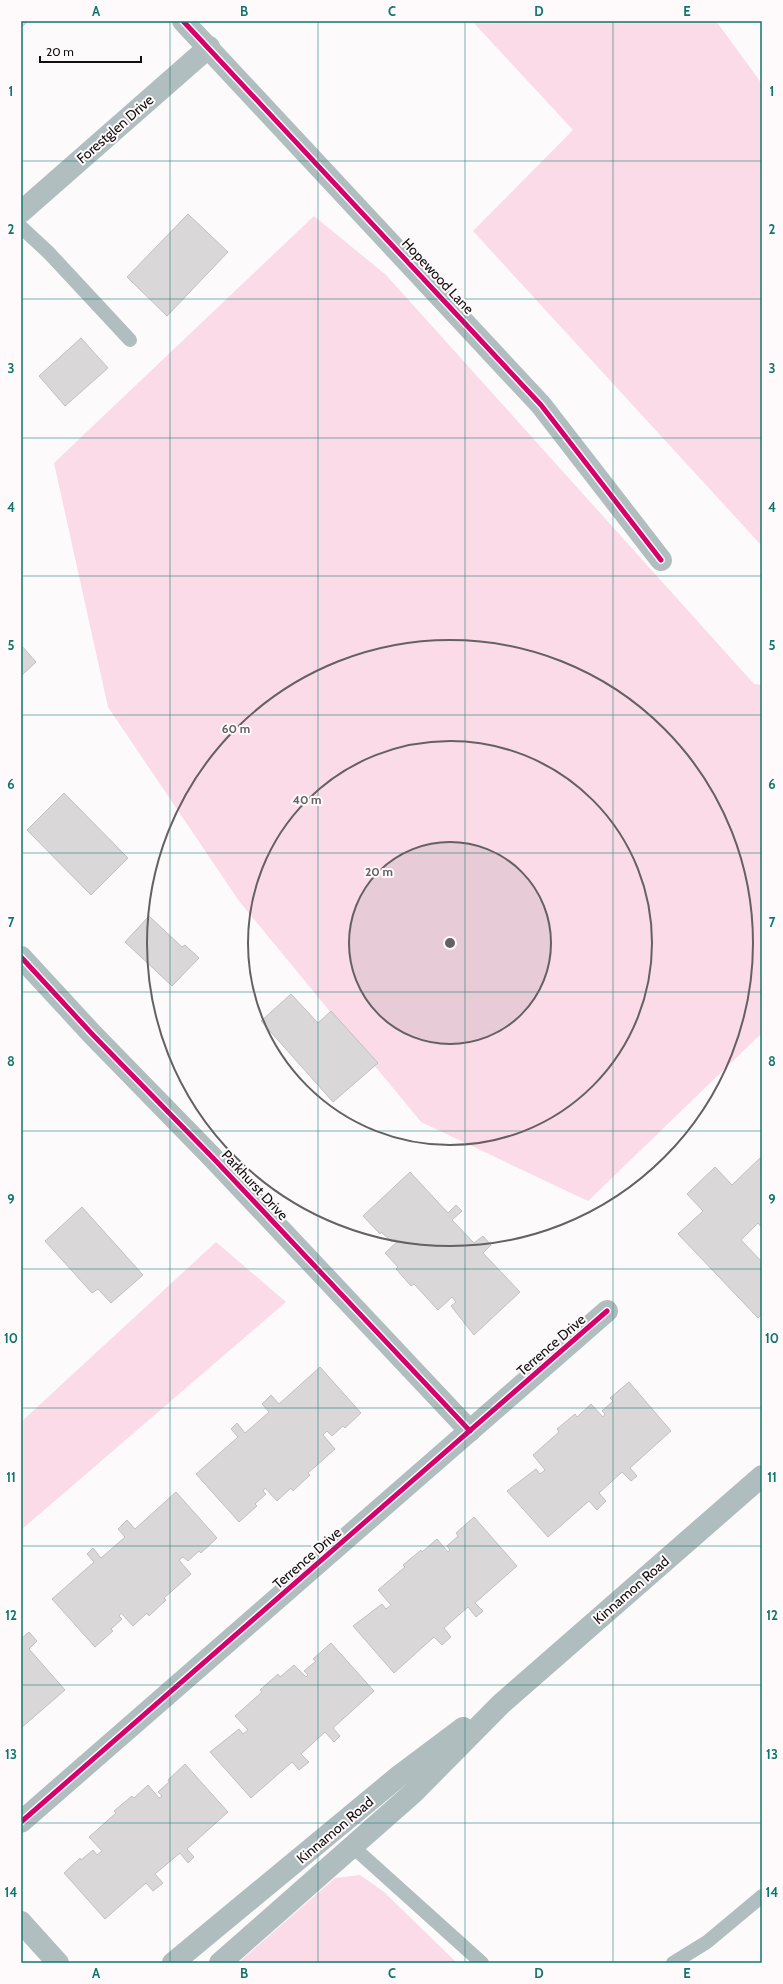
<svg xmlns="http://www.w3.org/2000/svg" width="783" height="1984" font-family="Cabin,sans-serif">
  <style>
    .green { fill: #fadbe7 }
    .building { fill: #dad7d8; stroke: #c3c0c1 }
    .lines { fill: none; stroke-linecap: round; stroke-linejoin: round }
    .service { stroke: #b0bec0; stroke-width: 14 }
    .minor { stroke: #b0bec0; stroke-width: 22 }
    .secondary { stroke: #afbdbf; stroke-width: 22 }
    .cycleway-casing { stroke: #fef9fb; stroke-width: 8 }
    .cycleway { stroke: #d6006c; stroke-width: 5 }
    .grid { fill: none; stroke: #0f766e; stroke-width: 1; stroke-opacity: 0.55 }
    .ring { fill: none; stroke: #646162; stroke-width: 2 }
    .labels { text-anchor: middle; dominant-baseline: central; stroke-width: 4; stroke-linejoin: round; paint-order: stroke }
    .street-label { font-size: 14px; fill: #120e0f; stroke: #fef9fb }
    .centre { fill: #646162; stroke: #fef9fb; stroke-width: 2 }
    .ring-label { font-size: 12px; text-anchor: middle; font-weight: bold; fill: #646162; stroke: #fef9fb; stroke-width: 4; stroke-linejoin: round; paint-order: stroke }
    .neatline { fill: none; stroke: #0f766e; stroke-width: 1.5 }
    .grid-label { font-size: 13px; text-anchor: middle; font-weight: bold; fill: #0f766e }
  </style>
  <rect width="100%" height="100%" fill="#fdfafb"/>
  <g class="green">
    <path d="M472,21H716L762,84V546L473,231L573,130Z"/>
    <path d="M314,216L386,275L754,684L762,685V1033L588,1201L421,1122L239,901L108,707L54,463Z"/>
    <path d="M216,1242L286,1302L21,1530V1422Z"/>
    <path d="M360,1875L384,1892L457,1963H238L335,1878Z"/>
  </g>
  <g class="building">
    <path d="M21,21H28L21,28Z"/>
    <path d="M188,214L228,252L167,316L127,277Z"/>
    <path d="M81,338L108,368L65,406L39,376Z"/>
    <path d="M21,645L36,662L21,676Z"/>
    <path d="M64,793L128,858L91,895L27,830Z"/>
    <path d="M149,916L182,947L185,945L199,958L172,986L125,942Z"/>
    <path d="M291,994L318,1023L331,1011L378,1063L333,1102L261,1021Z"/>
    <path d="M761,1157L762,1228L758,1223L741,1240L762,1262V1314L758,1318L678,1234L703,1211L687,1194L715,1167L732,1185Z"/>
    <path d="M410,1172L448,1213L456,1205L462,1211L452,1220L474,1243L483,1236L491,1245L483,1253L520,1292L474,1335L451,1306L456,1302L452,1297L438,1310L414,1284L411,1286L396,1269L398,1267L385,1253L398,1241L395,1239L392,1242L381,1232L380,1234L363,1216Z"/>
    <path d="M82,1207L143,1275L111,1303L98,1289L92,1293L45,1241Z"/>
    <path d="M320,1367L361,1413L345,1428L343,1426L332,1436L327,1431L323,1435L335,1449L308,1473L310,1475L293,1491L291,1488L277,1501L265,1488L263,1491L266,1494L255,1504L257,1506L239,1522L196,1474L238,1437L231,1429L237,1423L245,1433L269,1412L262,1404L271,1395L279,1404Z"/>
    <path d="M629,1382L671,1431L630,1468L637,1476L631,1481L622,1472L599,1493L606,1501L597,1510L589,1501L548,1537L507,1491L536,1469L540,1474L545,1470L533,1455L559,1432L557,1429L575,1414L577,1417L591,1404L603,1417L605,1414L602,1411L613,1401L610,1398Z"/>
    <path d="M176,1492L217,1538L201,1553L199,1551L188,1561L183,1557L179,1560L191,1574L164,1598L166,1600L149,1616L147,1613L133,1626L121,1613L119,1616L122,1619L111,1629L113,1631L95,1647L52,1599L94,1562L87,1554L93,1548L101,1558L125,1537L118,1529L127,1520L135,1529Z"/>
    <path d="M474,1517L517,1566L475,1603L483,1611L476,1617L468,1607L444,1628L451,1637L442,1645L434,1637L394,1673L353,1626L382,1604L386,1609L391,1605L378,1590L405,1567L403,1565L421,1550L422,1552L437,1539L448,1552L450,1550L447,1546L458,1536L456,1533Z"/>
    <path d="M29,1632L37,1641L29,1649L65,1690L21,1728V1639Z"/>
    <path d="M331,1643L374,1691L333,1728L340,1736L334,1742L325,1732L301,1754L309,1762L299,1770L292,1762L251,1798L210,1752L239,1729L243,1734L248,1730L235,1716L262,1692L260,1690L278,1674L280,1677L294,1665L306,1677L308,1675L304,1671L316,1661L313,1659Z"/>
    <path d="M185,1764L228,1812L187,1849L194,1857L188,1863L180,1853L155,1874L163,1883L153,1891L146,1883L105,1919L64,1873L80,1858L81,1860L93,1850L97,1855L102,1851L89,1837L116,1813L114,1811L132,1796L134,1798L148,1785L159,1798L162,1796L158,1792L169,1782L168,1780Z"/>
  </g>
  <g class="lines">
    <g class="service">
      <path d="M21,227L49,253L130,340"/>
      <path d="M352,1846L482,1963"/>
      <path d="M673,1963L707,1942L762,1896"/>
    </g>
    <g class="minor">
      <path d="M183,21L541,405L661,560"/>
      <path d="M21,212L209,47"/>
      <path d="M21,957L93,1035L214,1159L470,1431"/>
      <path d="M21,1822L607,1311"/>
      <path d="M21,1922L58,1963"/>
    </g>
    <g class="secondary">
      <path d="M173,1963L399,1776L463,1728"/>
      <path d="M220,1963L413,1793L501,1704L762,1476"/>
    </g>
    <defs>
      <g id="cycleway">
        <path d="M183,21L541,405L661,560"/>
        <path d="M21,957L93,1035L214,1159L470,1431"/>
        <path d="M21,1822L607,1311"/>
      </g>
    </defs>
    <use href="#cycleway" class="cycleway-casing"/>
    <use href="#cycleway" class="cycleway"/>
  </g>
  <path class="grid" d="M170,21V1963M318,21V1963M465,21V1963M613,21V1963M21,161H762M21,299H762M21,438H762M21,576H762M21,715H762M21,853H762M21,992H762M21,1131H762M21,1269H762M21,1408H762M21,1546H762M21,1685H762M21,1823H762"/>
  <circle cx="450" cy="943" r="101" fill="#646162" fill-opacity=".12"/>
  <g class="ring">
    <circle cx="450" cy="943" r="101"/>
    <circle cx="450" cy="943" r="202"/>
    <circle cx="450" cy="943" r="303"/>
  </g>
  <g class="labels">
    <g class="street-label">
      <text transform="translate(115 129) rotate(-41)">Forestglen Drive</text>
      <text transform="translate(438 276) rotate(47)">Hopewood Lane</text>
      <text transform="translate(255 1185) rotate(47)">Parkhurst Drive</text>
      <text transform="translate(551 1345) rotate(-41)">Terrence Drive</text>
      <text transform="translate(307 1558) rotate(-41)">Terrence Drive</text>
      <text transform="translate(631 1590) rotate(-41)">Kinnamon Road</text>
      <text transform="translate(335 1830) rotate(-40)">Kinnamon Road</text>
    </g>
  </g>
  <circle cx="450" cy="943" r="6" class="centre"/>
  <g class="ring-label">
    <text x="236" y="733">60 m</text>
    <text x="307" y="804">40 m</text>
    <text x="379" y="876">20 m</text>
  </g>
  <rect width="783" height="1984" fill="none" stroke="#fef9fb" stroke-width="44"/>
  <path d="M40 56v6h101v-6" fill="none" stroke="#120e0f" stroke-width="2"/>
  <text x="46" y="56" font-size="12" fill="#120e0f" stroke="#fef9fb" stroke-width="3" paint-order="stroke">20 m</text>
  <rect x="22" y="22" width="739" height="1940" class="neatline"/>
  <g class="grid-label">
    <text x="96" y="16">A</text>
    <text x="244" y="16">B</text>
    <text x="392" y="16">C</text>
    <text x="539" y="16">D</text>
    <text x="687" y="16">E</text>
    <text x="11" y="96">1</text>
    <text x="772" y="96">1</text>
    <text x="11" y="234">2</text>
    <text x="772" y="234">2</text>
    <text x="11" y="373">3</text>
    <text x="772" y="373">3</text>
    <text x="11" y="512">4</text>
    <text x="772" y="512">4</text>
    <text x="11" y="650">5</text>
    <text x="772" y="650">5</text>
    <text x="11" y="789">6</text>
    <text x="772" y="789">6</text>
    <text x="11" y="927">7</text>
    <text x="772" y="927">7</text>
    <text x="11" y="1066">8</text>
    <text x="772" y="1066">8</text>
    <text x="11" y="1204">9</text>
    <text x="772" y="1204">9</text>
    <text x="11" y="1343">10</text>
    <text x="772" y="1343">10</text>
    <text x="11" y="1482">11</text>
    <text x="772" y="1482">11</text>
    <text x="11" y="1620">12</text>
    <text x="772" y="1620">12</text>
    <text x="11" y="1759">13</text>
    <text x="772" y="1759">13</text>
    <text x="11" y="1897">14</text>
    <text x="772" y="1897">14</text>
    <text x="96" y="1978">A</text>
    <text x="244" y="1978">B</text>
    <text x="392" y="1978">C</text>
    <text x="539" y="1978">D</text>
    <text x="687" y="1978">E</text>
  </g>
</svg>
